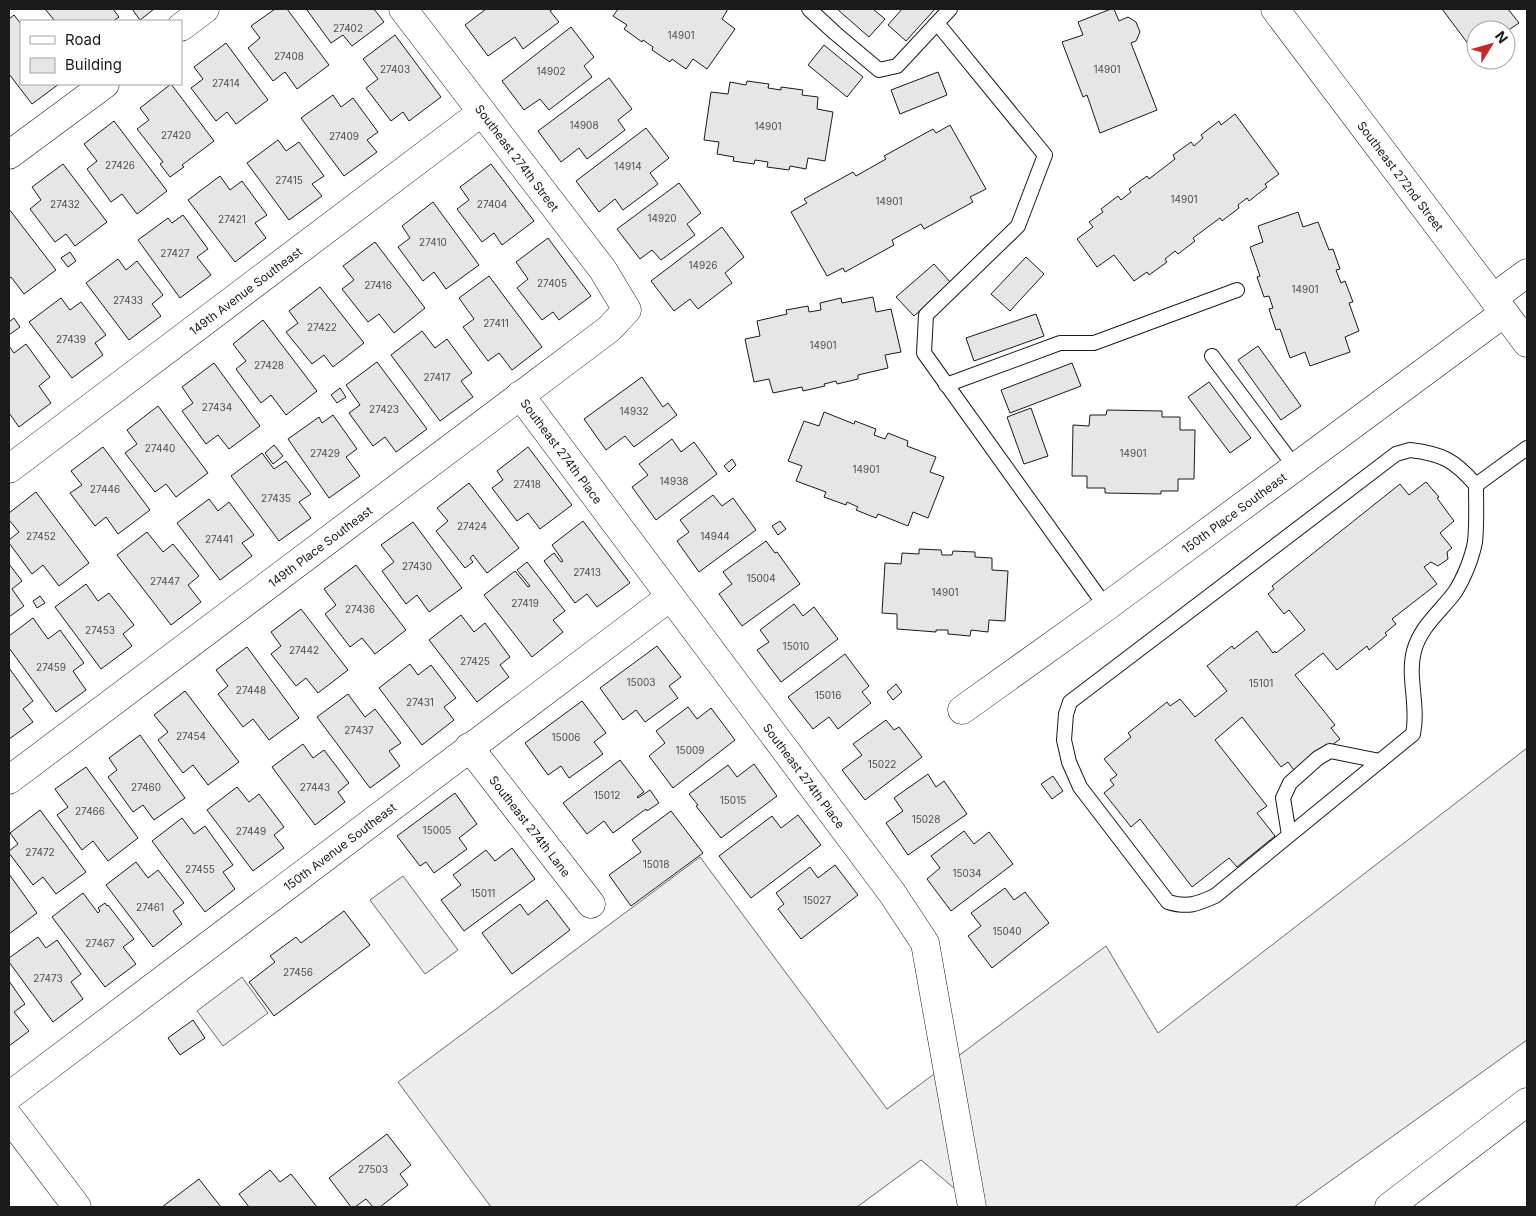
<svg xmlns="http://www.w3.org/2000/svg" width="1536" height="1216" font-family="Inter,sans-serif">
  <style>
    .built { fill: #ededed; stroke: #6a6a6a }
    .building { fill: #e6e6e6; stroke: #1a1a1a }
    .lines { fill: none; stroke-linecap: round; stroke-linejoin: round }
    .lane-casing { stroke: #1a1a1a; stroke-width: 16 }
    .street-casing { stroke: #1a1a1a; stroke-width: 29 }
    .secondary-casing { stroke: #1a1a1a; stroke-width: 29 }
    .primary-casing { stroke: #1a1a1a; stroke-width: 29 }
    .lane { stroke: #fff; stroke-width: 14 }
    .street { stroke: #fff; stroke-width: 28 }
    .secondary { stroke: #fff; stroke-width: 28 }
    .primary { stroke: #fff; stroke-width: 28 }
    .labels { text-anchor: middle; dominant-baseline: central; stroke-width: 4; stroke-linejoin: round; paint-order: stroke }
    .number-label { font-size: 10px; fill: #4d4d4d }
    .street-label { font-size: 12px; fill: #1a1a1a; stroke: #fff }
  </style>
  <rect width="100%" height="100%" fill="#fff"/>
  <g class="built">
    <path d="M1527,748V1040L1294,1207H976L921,1160L857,1207H491L398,1082L700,857L887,1109L1106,946L1158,1033Z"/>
    <path d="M403,876L458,950L425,974L370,900Z"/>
    <path d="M242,977L268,1013L223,1046L197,1011Z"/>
  </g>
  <g class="building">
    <path d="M45,9H113L119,17L113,21H55Z"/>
    <path d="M132,9H154L140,20Z"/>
    <path d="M275,9H287L329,65L297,89L285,72L273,81L248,48L260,38L251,26Z"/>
    <path d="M308,9H374L384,22L352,46L343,35L331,43L307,10Z"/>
    <path d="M486,9H553L550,11L559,22L523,49L515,37L488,56L465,25Z"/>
    <path d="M618,9H728L722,19L735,29L707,69L693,59L686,69L672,59L670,62L652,50L653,47L643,40L642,42L624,29L627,25L613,16Z"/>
    <path d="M837,9H873L885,19L869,37Z"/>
    <path d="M902,9H935L906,41L888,25Z"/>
    <path d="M1111,9H1114L1119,21L1128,17L1136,22L1140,32L1136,41L1131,43L1157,110L1100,133L1087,95L1083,97L1062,42L1083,35L1078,22Z"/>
    <path d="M1442,9H1508L1519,23L1507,31L1506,30H1476L1475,53Z"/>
    <path d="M14,15L21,24V84H59L32,104L9,74V19Z"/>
    <path d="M571,27L594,57L584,66L592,77L549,110L540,99L524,110L502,81Z"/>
    <path d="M395,35L441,97L409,121L403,112L391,121L366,88L378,79L363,59Z"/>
    <path d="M226,43L268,100L236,124L227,112L216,121L191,88L203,79L194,67Z"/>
    <path d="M824,45L863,77L847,97L808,65Z"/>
    <path d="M938,72L947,95L900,114L891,90Z"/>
    <path d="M609,78L632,109L618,120L625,130L587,159L579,148L561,162L538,131Z"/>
    <path d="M747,81L769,84L768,88L781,90V87L803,90L802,95L818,97L817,109L833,112L825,161L808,158L806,169L790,166L789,170L767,167L768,162L755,160L754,164L733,161L734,157L717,154L719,142L704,140L711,92L728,94L730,82L746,85Z"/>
    <path d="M171,84L214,141L182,165L184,167L170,177L160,164L163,162L137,129L149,120L140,108Z"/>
    <path d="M333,95L341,107L353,98L378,132L367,140L377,152L344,176L301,118Z"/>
    <path d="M1235,114L1279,174L1265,184L1267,187L1249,201L1247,198L1238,205L1239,208L1222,221L1220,218L1193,238L1195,241L1178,254L1175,251L1165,259L1167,262L1149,275L1147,272L1134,281L1114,255L1097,267L1077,239L1093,227L1089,222L1103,212L1101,209L1118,196L1121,200L1131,192L1129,189L1147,176L1149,179L1175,159L1173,155L1191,142L1194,146L1203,138L1201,135L1219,121L1221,125Z"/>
    <path d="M114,121L167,191L137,214L122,194L111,202L87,169L97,161L84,144Z"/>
    <path d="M950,125L986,189L970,197L973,202L924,229L921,224L892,240L894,245L845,272L843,268L827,276L791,212L807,203L804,199L853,172L856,176L886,159L884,156L933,129L936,133Z"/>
    <path d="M646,128L669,158L650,173L658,184L623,210L615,199L599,212L576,181Z"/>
    <path d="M278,140L286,151L299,142L324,176L312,184L322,196L289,220L247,163Z"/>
    <path d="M63,164L107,222L75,246L66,234L55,242L30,209L41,200L32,187Z"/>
    <path d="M491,164L534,221L502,245L494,233L482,242L457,209L469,200L460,187Z"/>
    <path d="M220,176L230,190L242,181L267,215L255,223L266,238L235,262L188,200Z"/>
    <path d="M679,183L701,213L687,224L695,235L661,260L652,250L640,259L617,229Z"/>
    <path d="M433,202L479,265L446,289L434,272L423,281L398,247L410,238L402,226Z"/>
    <path d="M9,209L56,270L24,294L11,277L9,279Z"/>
    <path d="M1298,212L1303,227L1318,222L1329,250L1333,249L1340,269L1336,270L1341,283L1345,281L1353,302L1349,303L1359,331L1345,337L1350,352L1310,366L1305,352L1290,358L1280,329L1276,330L1269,309L1273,308L1269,296L1264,297L1257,277L1260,276L1250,247L1263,242L1258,226Z"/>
    <path d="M183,215L208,249L197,257L211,275L180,298L138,240L168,218L172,223Z"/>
    <path d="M722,227L744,257L725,273L732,283L698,309L690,299L674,311L651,281Z"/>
    <path d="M548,238L591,296L559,320L553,312L542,320L517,288L528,279L516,262Z"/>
    <path d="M375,242L425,308L394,333L379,314L368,322L342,289L354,280L343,266Z"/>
    <path d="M70,252L76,261L68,267L61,258Z"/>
    <path d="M1026,257L1044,274L1010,311L991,294Z"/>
    <path d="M118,259L126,270L137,261L163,295L152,304L161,316L129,340L86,283Z"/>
    <path d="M934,264L951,283L914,316L896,297Z"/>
    <path d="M489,276L542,347L512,370L499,353L488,361L463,327L474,319L459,298Z"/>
    <path d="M320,287L364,343L333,367L324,355L312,364L286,332L298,323L289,311Z"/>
    <path d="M873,297L876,312L891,309L901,352L885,355L888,368L858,375V379L837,384L836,381L824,384L825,386L803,391L802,387L773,393L769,379L754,382L745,339L760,336L757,321L787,314L786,310L808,306L809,312L821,310L820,303L841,298L842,303Z"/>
    <path d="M61,298L70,310L81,302L106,335L95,343L103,355L72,378L29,322Z"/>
    <path d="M1036,314L1044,336L974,361L966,338Z"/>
    <path d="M14,318L20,327L9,335V322Z"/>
    <path d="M263,320L317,391L286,415L271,395L261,403L236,369L246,361L233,344Z"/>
    <path d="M422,331L435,348L447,339L472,373L461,381L473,397L440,421L391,355Z"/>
    <path d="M26,344L50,377L39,386L51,403L19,427L9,413V346L14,353Z"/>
    <path d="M1258,346L1301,406L1281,420L1238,360Z"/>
    <path d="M377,362L427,429L396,452L385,437L373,446L349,413L360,405L346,385Z"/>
    <path d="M214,363L260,426L229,449L218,435L206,444L182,411L193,403L182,387Z"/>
    <path d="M1072,363L1081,386L1010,413L1001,390Z"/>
    <path d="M642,377L663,407L668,403L677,415L634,447L625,436L606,450L584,419Z"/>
    <path d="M1209,382L1251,438L1230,453L1188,397Z"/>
    <path d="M340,388L346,397L337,403L331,395Z"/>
    <path d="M158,406L208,473L176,497L166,484L155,492L125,453L137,444L127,430Z"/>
    <path d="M1031,408L1048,456L1024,464L1007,417Z"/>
    <path d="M1107,410L1162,411V417H1180V430H1195L1194,479H1178V491H1161V494L1105,493V488H1087V476H1072L1073,425L1089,426L1090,415H1106Z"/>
    <path d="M824,412L854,424L855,421L876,429L874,435L885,439L888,433L908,441L907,446L936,457L930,472L944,477L928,518L913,512L908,526L878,514L876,518L856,510L858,507L847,502L846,505L824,497L826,492L796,481L802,466L788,461L804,421L819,426Z"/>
    <path d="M333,415L357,449L346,457L360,476L329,498L288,439L319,417L322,423Z"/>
    <path d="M672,439L681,452L694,442L717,474L656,520L632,487L648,475L639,464Z"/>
    <path d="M274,445L283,456L273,464L265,453Z"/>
    <path d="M103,447L150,510L118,534L106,517L95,526L70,493L82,485L71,471Z"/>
    <path d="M528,447L572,505L540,529L528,513L517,521L492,488L503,480L497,471Z"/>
    <path d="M262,453L274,469L286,461L311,494L299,502L311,518L279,541L231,476Z"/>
    <path d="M732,459L736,465L729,472L724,466Z"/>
    <path d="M1426,482L1439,497L1437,498L1454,521L1440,533L1452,548L1447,552L1448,559L1438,566L1431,562L1424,567L1437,584L1392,619L1396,624L1385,633L1387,635L1369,650L1367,646L1337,670L1323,653L1295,675L1335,725L1331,728L1340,739L1296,773L1288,762L1281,767L1242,717L1215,740L1267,806L1257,813L1275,836L1237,867L1229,858L1192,887L1140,819L1131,827L1104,793L1114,785L1110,780L1117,775L1104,759L1131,737L1128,733L1167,702L1170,706L1180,699L1195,717L1227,691L1207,666L1232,646L1234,649L1257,631L1273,653L1275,651L1276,653L1305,630L1289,610L1284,614L1268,594L1274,589L1272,586L1400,484L1409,495Z"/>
    <path d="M469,483L519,548L487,573L473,555L470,558L473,562L465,568L436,531L448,521L437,508Z"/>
    <path d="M36,492L89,563L59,586L43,565L32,574L9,543V540L19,532L9,520V513Z"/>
    <path d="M713,495L722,506L733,498L756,530L699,572L677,541L689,532L680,520Z"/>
    <path d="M209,499L218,511L229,502L254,535L242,543L252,556L220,580L177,523Z"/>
    <path d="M583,521L630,583L597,607L587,594L575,603L544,561L554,553L561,562L563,561L552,545Z"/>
    <path d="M780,521L786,529L778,535L772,526Z"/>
    <path d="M413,522L462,588L429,612L417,595L406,604L382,571L394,562L381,545Z"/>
    <path d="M147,532L163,552L173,544L199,576L188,585L201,602L171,625L117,555Z"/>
    <path d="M766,541L775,553L777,552L800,584L742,626L719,594L732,584L723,572Z"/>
    <path d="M919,549L941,550L942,555H952L953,551L975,552V557L992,558V570L1008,571L1005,621L989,620L988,632L971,630L970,636L948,634V630H936V632L897,629V614L882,613L885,563L901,564L902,553L919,554Z"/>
    <path d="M527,562L565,611L553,620L563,632L532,657L484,595L515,571L528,587L530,586L517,570Z"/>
    <path d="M9,564L22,581L12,589L24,606L9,617Z"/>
    <path d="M356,565L406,630L375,654L362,638L350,647L325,614L336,605L324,589Z"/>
    <path d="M86,584L98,601L109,593L134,625L123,634L132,646L101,669L55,607Z"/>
    <path d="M40,596L45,603L37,608L33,601Z"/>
    <path d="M794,604L803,616L814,607L838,639L781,682L757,650L769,642L760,630Z"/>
    <path d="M301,609L348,670L318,693L306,678L296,686L271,654L281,646L271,632Z"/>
    <path d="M461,615L474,632L485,623L510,657L500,665L509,677L477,702L429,640Z"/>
    <path d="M33,618L48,639L60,630L84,663L73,671L86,690L56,712L9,648V636Z"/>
    <path d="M657,646L681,677L669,686L678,698L645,722L636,710L623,720L600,688Z"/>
    <path d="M247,647L299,718L269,740L253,719L243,727L218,694L228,686L216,670Z"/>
    <path d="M845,654L869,686L862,692L871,703L838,729L829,717L813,729L788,697Z"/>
    <path d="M410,664L418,675L431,665L456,698L444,707L454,720L422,745L379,688Z"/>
    <path d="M9,668L33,701L23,709L33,722L9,739Z"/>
    <path d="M896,684L902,692L893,700L887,692Z"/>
    <path d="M185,691L239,762L208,785L193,765L183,773L158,740L168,732L154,715Z"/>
    <path d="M348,694L365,717L375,709L401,743L389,751L400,766L370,788L317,717Z"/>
    <path d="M582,701L606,733L594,742L603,754L569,778L561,766L548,775L525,743Z"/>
    <path d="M688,707L697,719L711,708L735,740L673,788L649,756L665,743L656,731Z"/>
    <path d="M886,720L894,730L899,727L922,757L865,800L842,770L862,755L853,744Z"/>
    <path d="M140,735L185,798L154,820L143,805L133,812L108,777L117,770L109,758Z"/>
    <path d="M303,744L313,758L324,750L349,783L338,792L345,802L315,825L272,767Z"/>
    <path d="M620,760L644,792L637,797L638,798L650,790L659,803L647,811L646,809L613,833L604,821L587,834L563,803Z"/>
    <path d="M754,764L777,796L721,838L696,806L698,805L689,794L728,765L737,777Z"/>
    <path d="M86,767L138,838L108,861L93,841L82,850L57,815L68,807L55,789Z"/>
    <path d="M928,774L936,787L944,781L967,814L908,855L886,823L903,811L894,798Z"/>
    <path d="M1053,776L1063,791L1052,799L1041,784Z"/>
    <path d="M237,787L249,802L259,794L284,827L274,835L284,848L253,871L207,810Z"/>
    <path d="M455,793L477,824L459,838L467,849L434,873L426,862L420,866L397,836Z"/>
    <path d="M40,810L86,872L56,894L43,877L33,885L9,853V851L18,844L10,833Z"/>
    <path d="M671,811L703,853L631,906L609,875L641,852L632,840Z"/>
    <path d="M798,815L821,845L751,898L719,856L772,816L781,828Z"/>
    <path d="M182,818L194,834L205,826L233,865L223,872L235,889L205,912L152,841Z"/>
    <path d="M964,831L974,844L989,832L1013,864L951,911L927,879L940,868L931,856Z"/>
    <path d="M512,848L535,879L464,931L441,900L461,885L453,875L486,850L495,861Z"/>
    <path d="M136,862L148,878L158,870L184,903L173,911L182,924L153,947L106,885Z"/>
    <path d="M835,865L858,895L801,939L778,909L784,904L776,893L810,867L818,878Z"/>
    <path d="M9,874L37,913L9,934Z"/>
    <path d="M1005,888L1014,900L1025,892L1049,923L992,968L968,936L981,926L971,913Z"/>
    <path d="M83,893L98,913L100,911L98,908L105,903L107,906L108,905L134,939L123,947L136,964L105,987L52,917Z"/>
    <path d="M547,900L570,930L512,974L482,933L520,904L528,915Z"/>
    <path d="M344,911L370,945L274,1016L249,982L275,962L270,956L296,937L301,943Z"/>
    <path d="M38,937L46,948L57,940L81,974L71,982L83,999L53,1022L9,962V958Z"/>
    <path d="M9,981L25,1004L14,1012L29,1031L9,1046Z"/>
    <path d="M193,1020L205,1038L180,1055L168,1038Z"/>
    <path d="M387,1134L411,1165L400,1174L408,1185L380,1207H373L366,1199L355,1207H351L329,1178Z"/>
    <path d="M270,1170L280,1182L291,1174L317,1207H249L239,1194Z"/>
    <path d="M199,1179L221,1207H162Z"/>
  </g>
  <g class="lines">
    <defs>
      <g id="lane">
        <path d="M809,9L835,33L879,70L897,66L950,9"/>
        <path d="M937,23L1045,155L1018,226L926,315L924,353L1106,607"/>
        <path d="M1212,356L1295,467"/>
        <path d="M946,385L1060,343H1094L1237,290"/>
        <path d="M1410,450C1443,454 1454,460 1476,485C1476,504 1477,524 1475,542C1472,558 1464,578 1455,592C1441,611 1420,627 1414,651C1407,677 1419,706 1413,734L1215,896C1197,904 1188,908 1168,902L1080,787L1069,762L1064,740L1066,714L1070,702L1396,454Z"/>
        <path d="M1476,485L1527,448"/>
        <path d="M1289,835L1283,798L1290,783L1318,758L1330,751L1380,761"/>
      </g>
      <g id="street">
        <path d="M181,27L205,9"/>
        <path d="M9,155L105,84"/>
        <path d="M1493,298L1527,273"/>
        <path id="s1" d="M520,395L892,893L925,943L972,1207"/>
        <path id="s2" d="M9,469L482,112"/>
        <path id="s3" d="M962,710L1106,607L1504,313"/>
        <path id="s4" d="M469,747L591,904"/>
        <path id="s5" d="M9,780L609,329L627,310L603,270L403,9"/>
        <path id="s6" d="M9,1096L670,597"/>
        <path d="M9,1117L77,1207"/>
      </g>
      <path id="secondary" d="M1389,1207L1527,1102"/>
      <g id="primary">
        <path id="s7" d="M1275,9L1527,343"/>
      </g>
    </defs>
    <use href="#lane" class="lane-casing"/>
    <use href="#street" class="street-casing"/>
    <use href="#secondary" class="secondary-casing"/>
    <use href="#primary" class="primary-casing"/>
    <use href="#lane" class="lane"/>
    <use href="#street" class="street"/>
    <use href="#secondary" class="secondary"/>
    <use href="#primary" class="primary"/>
  </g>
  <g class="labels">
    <g class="number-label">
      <text x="348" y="28">27402</text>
      <text x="681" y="35">14901</text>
      <text x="289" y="56">27408</text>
      <text x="395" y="69">27403</text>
      <text x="1107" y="69">14901</text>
      <text x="551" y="71">14902</text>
      <text x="226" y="83">27414</text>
      <text x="584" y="125">14908</text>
      <text x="768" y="126">14901</text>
      <text x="176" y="135">27420</text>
      <text x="344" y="136">27409</text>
      <text x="120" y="165">27426</text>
      <text x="628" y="166">14914</text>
      <text x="289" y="180">27415</text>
      <text x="1184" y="199">14901</text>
      <text x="889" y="201">14901</text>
      <text x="65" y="204">27432</text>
      <text x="492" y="204">27404</text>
      <text x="662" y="218">14920</text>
      <text x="232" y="219">27421</text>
      <text x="433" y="242">27410</text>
      <text x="175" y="253">27427</text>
      <text x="703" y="265">14926</text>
      <text x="552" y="283">27405</text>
      <text x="378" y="285">27416</text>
      <text x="1305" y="289">14901</text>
      <text x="128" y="300">27433</text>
      <text x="496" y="323">27411</text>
      <text x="322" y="327">27422</text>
      <text x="71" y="339">27439</text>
      <text x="823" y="345">14901</text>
      <text x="269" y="365">27428</text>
      <text x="437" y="377">27417</text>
      <text x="217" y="407">27434</text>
      <text x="384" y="409">27423</text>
      <text x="634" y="411">14932</text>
      <text x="160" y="448">27440</text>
      <text x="325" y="453">27429</text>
      <text x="1133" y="453">14901</text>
      <text x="866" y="469">14901</text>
      <text x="674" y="481">14938</text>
      <text x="527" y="484">27418</text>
      <text x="105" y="489">27446</text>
      <text x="276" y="498">27435</text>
      <text x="472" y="526">27424</text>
      <text x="41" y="536">27452</text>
      <text x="715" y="536">14944</text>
      <text x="219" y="539">27441</text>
      <text x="417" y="566">27430</text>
      <text x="587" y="572">27413</text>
      <text x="761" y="578">15004</text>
      <text x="165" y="581">27447</text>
      <text x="945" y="592">14901</text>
      <text x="525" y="603">27419</text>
      <text x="360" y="609">27436</text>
      <text x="100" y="630">27453</text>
      <text x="796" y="646">15010</text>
      <text x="304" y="650">27442</text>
      <text x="475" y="661">27425</text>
      <text x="51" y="667">27459</text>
      <text x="641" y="682">15003</text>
      <text x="1261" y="683">15101</text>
      <text x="251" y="690">27448</text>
      <text x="828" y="695">15016</text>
      <text x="420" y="702">27431</text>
      <text x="359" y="730">27437</text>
      <text x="191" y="736">27454</text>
      <text x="566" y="737">15006</text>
      <text x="690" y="750">15009</text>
      <text x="882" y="764">15022</text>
      <text x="146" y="787">27460</text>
      <text x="315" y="787">27443</text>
      <text x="607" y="795">15012</text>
      <text x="733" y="800">15015</text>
      <text x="90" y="811">27466</text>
      <text x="926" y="819">15028</text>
      <text x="437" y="830">15005</text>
      <text x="251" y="831">27449</text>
      <text x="40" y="852">27472</text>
      <text x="656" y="864">15018</text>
      <text x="200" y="869">27455</text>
      <text x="967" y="873">15034</text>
      <text x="483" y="893">15011</text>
      <text x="817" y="900">15027</text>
      <text x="150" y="907">27461</text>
      <text x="1007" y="931">15040</text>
      <text x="100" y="943">27467</text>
      <text x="298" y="972">27456</text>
      <text x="48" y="978">27473</text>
      <text x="373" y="1169">27503</text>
    </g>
    <g class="street-label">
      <text transform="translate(517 158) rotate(53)">Southeast 274th Street</text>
      <text stroke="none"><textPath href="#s7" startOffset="209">Southeast 272nd Street</textPath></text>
      <text stroke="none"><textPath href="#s2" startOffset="296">149th Avenue Southeast</textPath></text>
      <text stroke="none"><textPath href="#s1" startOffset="70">Southeast 274th Place</textPath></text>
      <text stroke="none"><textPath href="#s3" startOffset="336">150th Place Southeast</textPath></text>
      <text stroke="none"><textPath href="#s5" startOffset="389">149th Place Southeast</textPath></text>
      <text stroke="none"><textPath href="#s1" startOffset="475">Southeast 274th Place</textPath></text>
      <text stroke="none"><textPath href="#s4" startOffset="100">Southeast 274th Lane</textPath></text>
      <text stroke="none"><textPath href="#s6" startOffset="414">150th Avenue Southeast</textPath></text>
    </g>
  </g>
  <rect width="1536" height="1216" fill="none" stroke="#1a1a1a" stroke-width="20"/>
  <rect x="20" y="20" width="162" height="65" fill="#ffffff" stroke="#a3a3a3"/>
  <rect x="30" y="36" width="25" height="8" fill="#ffffff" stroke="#a3a3a3"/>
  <text x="65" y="45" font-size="15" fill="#1a1a1a">Road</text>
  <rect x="30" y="58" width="25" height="15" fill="#e6e6e6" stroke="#a3a3a3"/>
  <text x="65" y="70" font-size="15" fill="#1a1a1a">Building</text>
  <g transform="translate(1491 45) rotate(53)"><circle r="24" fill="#ffffff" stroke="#a3a3a3"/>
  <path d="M0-4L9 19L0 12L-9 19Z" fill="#c62828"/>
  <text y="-8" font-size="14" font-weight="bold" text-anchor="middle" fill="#1a1a1a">N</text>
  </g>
</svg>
